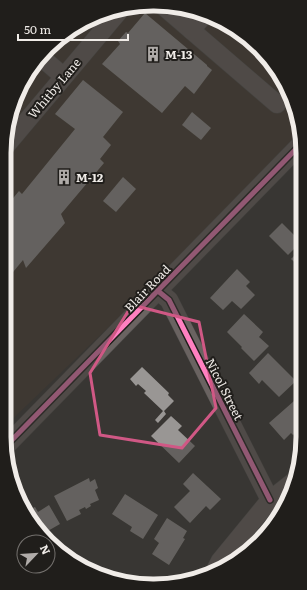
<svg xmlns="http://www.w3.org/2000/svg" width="307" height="590" font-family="Literata,serif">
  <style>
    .built { fill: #463b32 }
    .building { fill: #999694 }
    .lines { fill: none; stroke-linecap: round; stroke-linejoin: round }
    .minor-casing { stroke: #555351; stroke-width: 19 }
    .minor { stroke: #6a6361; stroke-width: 18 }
    .cycleway-casing { stroke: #201e1b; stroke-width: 8 }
    .cycleway { stroke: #ff80c0; stroke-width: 5 }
    .marked { fill: none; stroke: #d05885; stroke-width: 3; stroke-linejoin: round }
    .labels { text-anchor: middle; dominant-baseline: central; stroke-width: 4; stroke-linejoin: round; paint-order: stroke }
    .poi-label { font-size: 12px; font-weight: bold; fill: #f0ece8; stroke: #201e1b; text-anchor: start }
    .street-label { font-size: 12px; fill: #f0ece8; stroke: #201e1b }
    .rim { fill: none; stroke: #f0ece8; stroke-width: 5 }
  </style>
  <rect width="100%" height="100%" fill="#393633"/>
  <path class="built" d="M164,4L220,20L272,63L292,96L301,130L166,272L4,427V144L20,87L55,41L106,12Z"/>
  <g class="building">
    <path d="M145,13L207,65V66L212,70L194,94L185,86L162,113L102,64L120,44L118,41L126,32L128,33Z"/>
    <path d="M68,34L56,48L52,45L55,41Z"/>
    <path d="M83,80L123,112L103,137L111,145L100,159L104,163L61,214L65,223L26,268L23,260L4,283V209L19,191L22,194L75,129L55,114Z"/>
    <path d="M192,112L211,128L201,140L182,125Z"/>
    <path d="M123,177L136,189L116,212L103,201Z"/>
    <path d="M302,213V225L296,219Z"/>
    <path d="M282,223L301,242L288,255L269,236Z"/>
    <path d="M302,248V269L291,259Z"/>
    <path d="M237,269L250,282L246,286L255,295L241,309L232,301L223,310L210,298Z"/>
    <path d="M244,314L263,332L259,337L269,346L254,361L241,348L242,347L227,332Z"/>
    <path d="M268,353L296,381L279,397L262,380L259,384L249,373Z"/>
    <path d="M142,367L169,393L168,395L174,401L164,411L166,414L158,423L155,420L163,411L144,393L146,391L138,384L136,386L130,379Z"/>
    <path d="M302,394L303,427L293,435L291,433L284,440L269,423Z"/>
    <path d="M171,416L182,426L178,430L195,446L179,463L151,436Z"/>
    <path d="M193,473L221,499L210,510L206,506L190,523L174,507L190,491L183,484Z"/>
    <path d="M89,478L90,482L95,479L98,488L95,490L99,500L90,504L91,506L86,509L85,507L79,510L81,514L67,521L54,496Z"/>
    <path d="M125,494L158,515L143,539L130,531L132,527L112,514Z"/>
    <path d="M49,505L60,524L46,532L45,529L39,532L35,528L26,511L35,507L38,512Z"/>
    <path d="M167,518L187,531L183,538L185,539L169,565L152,554L159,543L154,539Z"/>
  </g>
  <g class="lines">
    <defs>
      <g id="minor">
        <path d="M162,5L277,104"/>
        <path d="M191,30L204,15"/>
        <path d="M42,58L63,76"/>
        <path d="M4,148L120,10"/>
        <path d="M158,291L169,300L270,500"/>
        <path d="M6,446L302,143"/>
        <path d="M214,573L220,561L270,500L293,482"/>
      </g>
    </defs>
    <use href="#minor" class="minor-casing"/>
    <use href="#minor" class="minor"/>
    <defs>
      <g id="cycleway">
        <path d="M158,291L169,300L270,500"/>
        <path d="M6,446L302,143"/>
      </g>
    </defs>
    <use href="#cycleway" class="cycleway-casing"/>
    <use href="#cycleway" class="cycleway"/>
  </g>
  <path d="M0 0H307V590H0ZM132,305L199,322L216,408L182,448L100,435L90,373Z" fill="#393633" fill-opacity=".55" fill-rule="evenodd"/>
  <path class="marked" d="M132,305L199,322L216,408L182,448L100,435L90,373Z"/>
  <defs>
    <symbol id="building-bare" viewBox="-9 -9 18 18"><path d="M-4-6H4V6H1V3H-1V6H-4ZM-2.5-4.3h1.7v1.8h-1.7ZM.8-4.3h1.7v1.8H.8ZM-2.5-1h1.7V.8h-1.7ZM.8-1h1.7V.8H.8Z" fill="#b0aca9" stroke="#201e1b" stroke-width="2.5" paint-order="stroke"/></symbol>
  </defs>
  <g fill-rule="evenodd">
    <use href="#building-bare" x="142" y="43" width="22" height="22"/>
    <use href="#building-bare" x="53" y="166" width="22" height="22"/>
  </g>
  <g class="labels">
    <g class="poi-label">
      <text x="165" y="54">M-13</text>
      <text x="76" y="177">M-12</text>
    </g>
    <g class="street-label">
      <text transform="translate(54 88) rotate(-50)">Whitby Lane</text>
      <text transform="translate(147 288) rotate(-46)">Blair Road</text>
      <text transform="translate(225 389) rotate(63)">Nicol Street</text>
    </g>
  </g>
  <path d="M0 0H307V590H0ZM153 11H154A142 142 0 0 1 296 153V437A142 142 0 0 1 154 579H153A142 142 0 0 1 11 437V153A142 142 0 0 1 153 11Z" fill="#201e1b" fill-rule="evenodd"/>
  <path class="rim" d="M153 11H154A142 142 0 0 1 296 153V437A142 142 0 0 1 154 579H153A142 142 0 0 1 11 437V153A142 142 0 0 1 153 11Z"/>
  <g transform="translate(36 554) rotate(65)"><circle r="19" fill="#201e1b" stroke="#73706d"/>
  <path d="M0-3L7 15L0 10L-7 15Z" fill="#b0aca9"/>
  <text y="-6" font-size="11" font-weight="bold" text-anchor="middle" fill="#f0ece8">N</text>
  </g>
  <path d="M18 34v6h110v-6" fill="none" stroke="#f0ece8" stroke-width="2"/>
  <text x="24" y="34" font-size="12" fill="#f0ece8" stroke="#201e1b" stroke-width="3" paint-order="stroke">50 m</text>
</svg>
